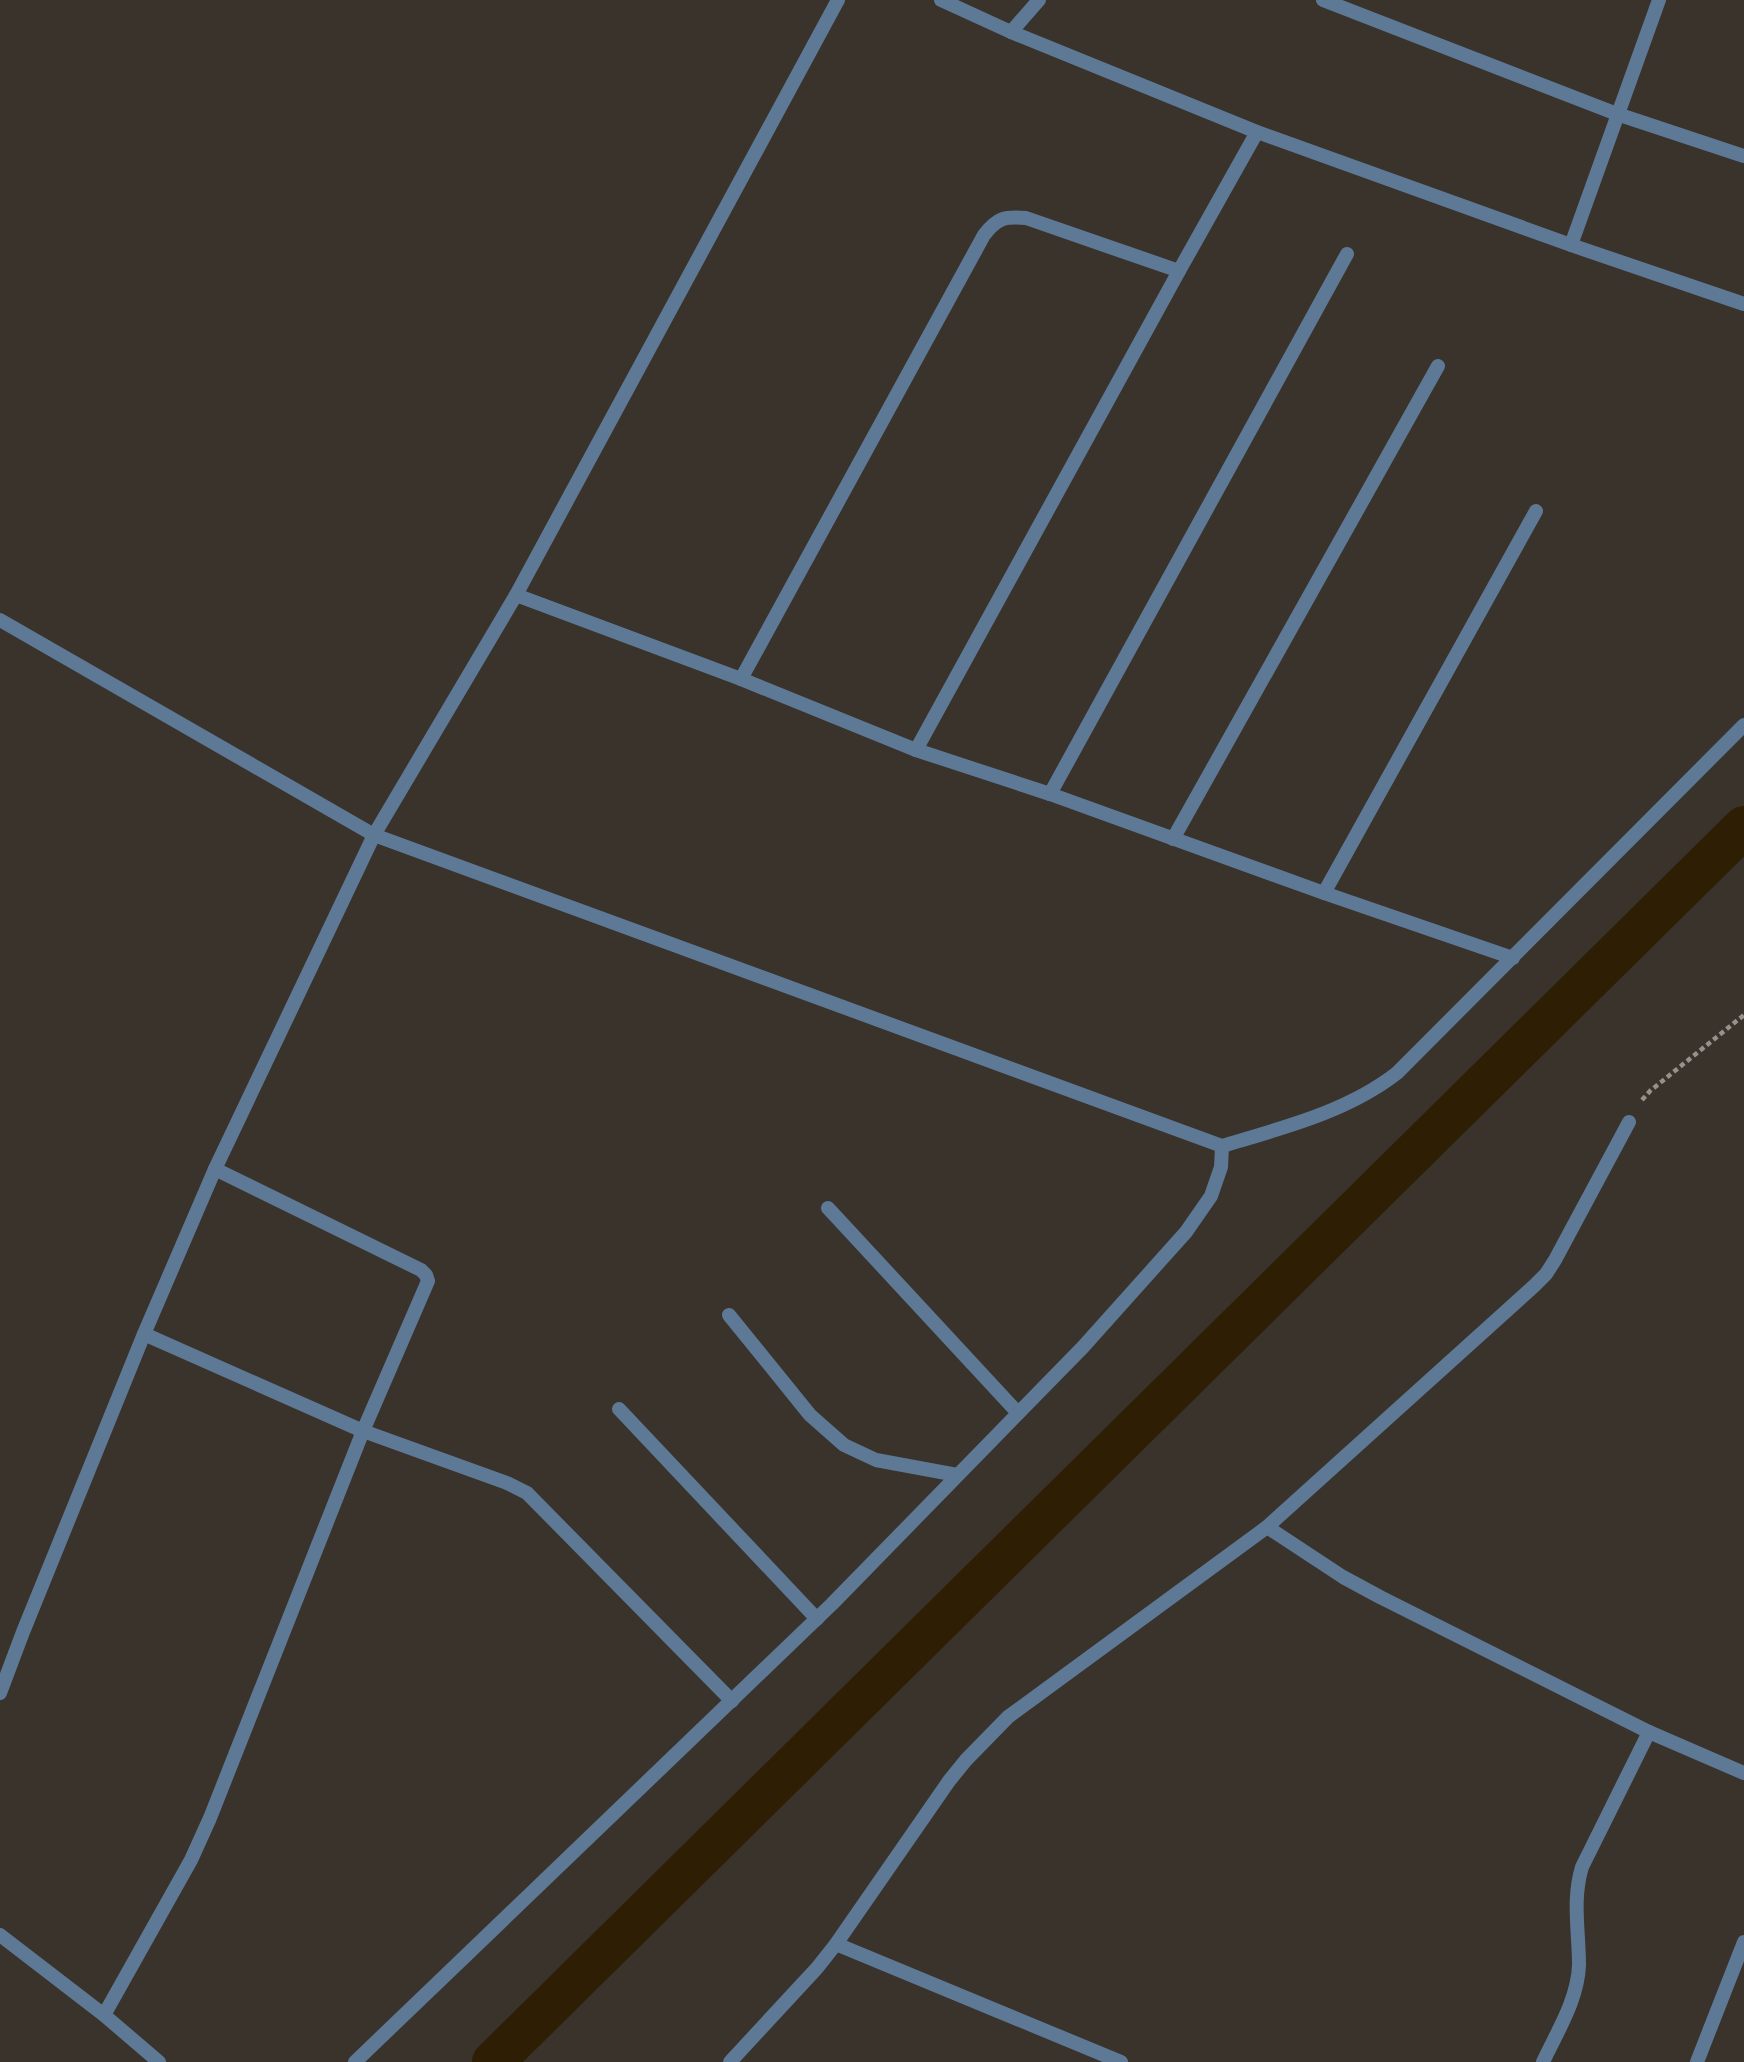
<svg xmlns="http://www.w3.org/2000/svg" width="1744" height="2062" font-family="'Alegreya Sans',sans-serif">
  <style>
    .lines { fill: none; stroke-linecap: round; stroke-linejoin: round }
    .canal { stroke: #2e1e04; stroke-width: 42 }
    .path { stroke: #96928b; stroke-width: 4.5; stroke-dasharray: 5 3.5; stroke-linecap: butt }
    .street { stroke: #5e7995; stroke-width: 14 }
  </style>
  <rect width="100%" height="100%" fill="#39332b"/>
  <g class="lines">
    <path class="canal" d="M493,2062L1744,827"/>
    <path class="path" d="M1642,1100L1650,1091L1744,1015"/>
    <g class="street">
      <path d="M941,0L1011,32L1257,132L1571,245L1744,304"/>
      <path d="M1323,0L1617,114L1744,156"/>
      <path d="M1011,32L1039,0"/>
      <path d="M1571,245L1659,0"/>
      <path d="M516,595L741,679L916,750L1050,794L1324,893L1513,958"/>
      <path d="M0,620L374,835L1222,1146C1282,1128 1347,1112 1397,1073L1744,725"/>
      <path d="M741,679L984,235C997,218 1005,216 1026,218L1179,271"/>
      <path d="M916,750L1179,271L1257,132"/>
      <path d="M1050,794L1347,254"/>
      <path d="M1173,839L1438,366"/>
      <path d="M1324,893L1536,511"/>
      <path d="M828,1208L1018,1413"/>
      <path d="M729,1315L810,1415L844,1445L876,1460L957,1475"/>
      <path d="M144,1334L363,1431L507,1483L527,1493L732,1701"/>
      <path d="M619,1409L817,1619"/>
      <path d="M1267,1527L1343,1577L1380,1597L1649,1732L1744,1773"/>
      <path d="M0,1693L23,1632L144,1334L215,1169L374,835L516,595L838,0"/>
      <path d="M0,1935L104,2015L159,2062"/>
      <path d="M836,1944L1121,2062"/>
      <path d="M104,2015L191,1860L210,1818L363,1431L428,1281L426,1275L421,1270L215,1169"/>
      <path d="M355,2062L832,1604L1083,1347L1186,1232L1211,1196L1221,1167L1222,1146"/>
      <path d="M730,2062L817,1968L836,1944L949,1781L966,1760L1008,1717L1267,1527L1534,1286L1546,1274L1555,1260L1629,1122"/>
      <path d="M1543,2062C1557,2032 1578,1999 1579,1965C1579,1931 1572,1900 1582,1867L1649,1732"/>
      <path d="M1697,2062L1744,1942"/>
    </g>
  </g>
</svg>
